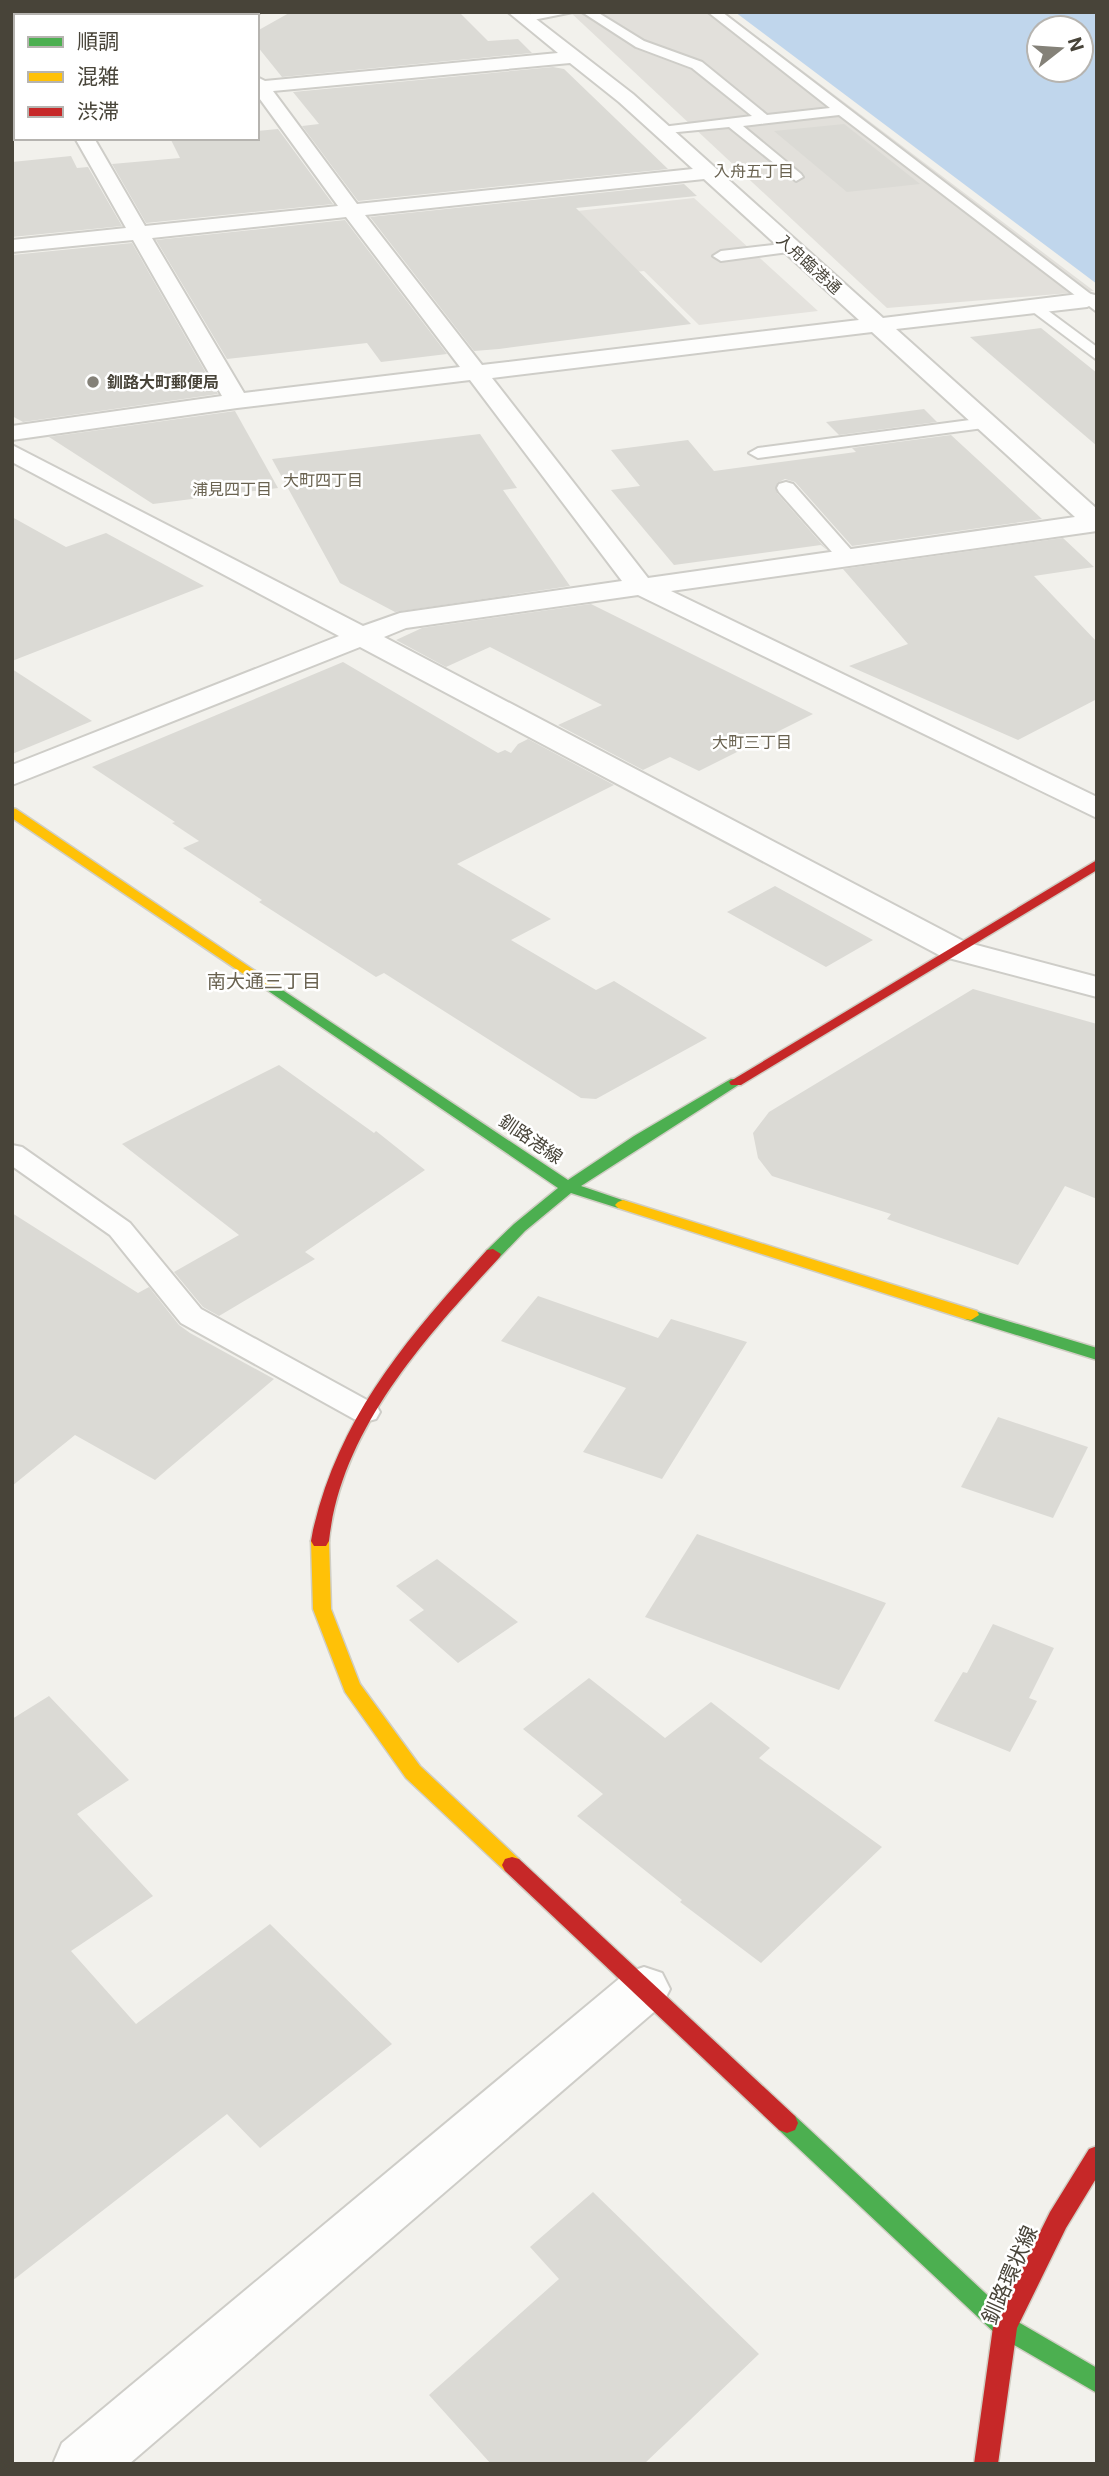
<svg xmlns="http://www.w3.org/2000/svg" width="1109" height="2476" font-family="Roboto,'Noto Sans JP',sans-serif">
  <style>
    .industrial { fill: #e2e0db }
    .parking { fill: #e4e2dd }
    .water { fill: #c0d6ec; fill-rule: evenodd }
    .building { fill: #dbdad5 }
    .lines { fill: none; stroke-linecap: round; stroke-linejoin: round }
    .lane-casing { stroke: #cecdc8; stroke-width: 4 }
    .street-casing { stroke: #cecdc8; stroke-width: 4 }
    .fast-casing { stroke: #d0cec4; stroke-width: 3 }
    .slow-casing { stroke: #d0cec4; stroke-width: 3 }
    .jam-casing { stroke: #d0cec4; stroke-width: 3 }
    .lane { fill: #fdfdfc; fill-rule: evenodd }
    .street { fill: #fdfdfc; fill-rule: evenodd }
    .fast { fill: #4caf50; fill-rule: evenodd }
    .slow { fill: #ffc107; fill-rule: evenodd }
    .jam { fill: #c62828; fill-rule: evenodd }
    .poi-dot { fill: #848178; stroke: #fff; stroke-width: 2.5 }
    .labels { text-anchor: middle; dominant-baseline: central; stroke-width: 5; stroke-linejoin: round; paint-order: stroke }
    .far-neighbourhood-label { font-size: 16px; fill: #6a6351; stroke: #fff }
    .far-street-label { font-size: 16px; fill: #484439; stroke: #fff }
    .far-poi-label { font-size: 16px; font-weight: bold; fill: #484439; stroke: #fff; text-anchor: start }
    .street-label { font-size: 18px; fill: #484439; stroke: #fff }
    .neighbourhood-label { font-size: 19px; fill: #6a6351; stroke: #fff }
    .near-street-label { font-size: 21px; fill: #484439; stroke: #fff }
  </style>
  <rect width="100%" height="100%" fill="#f2f1ec"/>
  <path class="industrial" d="M570,12H725L1094,291L887,308Z"/>
  <path class="parking" d="M694,198L818,311L699,325L644,271L514,285L506,219Z"/>
  <path class="water" d="M735,12H1097V284ZM1039,28H1081V70H1039Z"/>
  <g class="building">
    <path d="M302,12H459L488,41L518,39L532,53L282,77L257,46V31L289,13Z"/>
    <path d="M553,67L564,69L668,169L358,201L302,126L319,124L293,92Z"/>
    <path d="M844,124L920,184L847,192L774,131Z"/>
    <path d="M278,129L333,204L146,223L112,164L180,158L170,138H257V131Z"/>
    <path d="M71,156L77,168L88,167L122,226L12,237V162Z"/>
    <path d="M684,184L697,196L576,208L691,324L499,349L474,351L370,217Z"/>
    <path d="M345,220L447,354L381,362L367,343L227,359L156,240Z"/>
    <path d="M132,243L218,394L23,422L12,416V255Z"/>
    <path d="M1041,328L1097,373V446L970,337Z"/>
    <path d="M924,409L937,422L839,435L826,422Z"/>
    <path d="M235,411L278,488L153,504L49,437Z"/>
    <path d="M480,434L517,488L503,490L570,586L395,612L340,583L272,459Z"/>
    <path d="M951,435L1042,519L852,546L795,482L785,479L777,483V493L827,550L821,545L674,565L611,490L640,486L611,450L688,440L714,471L856,452L852,448Z"/>
    <path d="M12,517L66,547L106,533L204,586L12,661Z"/>
    <path d="M1063,538L1094,567L1034,576L1097,642V699L1018,740L849,666L908,644L843,569Z"/>
    <path d="M591,604L813,714L699,771L670,757L643,770L558,725L602,705L490,647L446,667L396,640L422,628Z"/>
    <path d="M343,662L498,753L505,750L511,753L518,744L528,739L614,785L457,864L551,919L511,940L596,990L614,981L707,1038L596,1099L581,1098L384,973L376,977L259,902L262,900L183,848L199,841L172,823L175,822L92,767Z"/>
    <path d="M12,669L92,721L12,754Z"/>
    <path d="M775,886L873,940L826,967L727,912Z"/>
    <path d="M973,989L1097,1024V1199L1065,1186L1018,1265L887,1219L891,1214L772,1176L758,1158L753,1133L769,1112Z"/>
    <path d="M279,1065L374,1133L376,1131L425,1170L305,1252L315,1259L219,1316L203,1307L174,1272L239,1235L122,1144Z"/>
    <path d="M12,1213L138,1293L149,1287L179,1325L190,1333L274,1379L155,1480L75,1435L12,1486Z"/>
    <path d="M538,1296L658,1338L671,1319L747,1342L662,1479L583,1452L626,1388L501,1341Z"/>
    <path d="M998,1417L1088,1447L1053,1518L961,1487Z"/>
    <path d="M697,1534L886,1603L839,1690L645,1617Z"/>
    <path d="M437,1559L518,1622L458,1663L409,1620L424,1610L396,1586Z"/>
    <path d="M993,1624L1054,1648L1029,1698L1037,1701L1010,1752L934,1721L963,1672L967,1673Z"/>
    <path d="M589,1678L665,1738L711,1702L770,1748L759,1758L882,1847L761,1963L680,1902L682,1900L577,1816L603,1794L523,1729Z"/>
    <path d="M49,1696L129,1780L77,1814L153,1896L71,1951L136,2024L270,1924L392,2044L260,2148L227,2114L12,2281V1719Z"/>
    <path d="M593,2192L759,2354L644,2464H491L429,2395L559,2279L530,2247Z"/>
  </g>
  <g class="lines">
    <defs>
      <g id="lane">
        <path d="M143,12H172L178,16H149Z"/>
        <path d="M538,12H573L523,22L517,18Z"/>
        <path d="M582,12H597L644,41L702,62L767,115L830,108L708,12H722L1097,299V312L839,115L743,126L801,174L803,177L796,181L729,127L657,134V128L662,127L752,116L692,68L636,47Z"/>
        <path d="M791,243L799,248L796,251L721,261L713,256L721,251Z"/>
        <path d="M1035,301L1097,347V360L1029,309L1027,306Z"/>
        <path d="M985,418L991,419L994,423L991,427L758,458L749,453L758,448Z"/>
        <path d="M786,482L793,484L854,553L857,557L854,561H840L779,492L777,488L779,484Z"/>
        <path d="M12,1145L22,1147L130,1223L201,1309L376,1405L380,1412L376,1419L365,1422L354,1419L181,1323L110,1235L12,1166Z"/>
      </g>
      <g id="street">
        <path d="M239,12H260L257,16H237Z"/>
        <path d="M508,12H527L633,94L883,318L1087,293L1095,295L1097,302L1087,307L896,329L1097,509V531L671,591L1097,797V818L638,595L406,628L384,637L965,942L1097,977V997L941,956L360,647L12,785V765L339,636L12,462V445L363,626L400,613L622,581L470,380L237,408L12,440V426L222,396L133,240L12,252V240L126,228L75,138H94L145,226L338,206L257,95V77L265,81L558,53ZM570,63L619,102L693,169L357,204L273,91ZM704,179L859,320L482,365L365,215ZM346,217L460,367L244,393L152,238ZM872,332L1075,517L648,578L492,378Z"/>
        <path d="M12,64L16,65V75L12,74Z"/>
        <rect x="12" y="107" width="4" height="12"/>
        <path d="M644,1967L662,1973L670,1989L662,2005L129,2464H53L62,2443L626,1973Z"/>
      </g>
      <g id="fast">
        <path d="M269,981L568,1180L634,1136L731,1079H741L743,1082L581,1186L628,1202L631,1205L628,1208H618L571,1193L525,1231L499,1258L493,1259L485,1254L487,1250L514,1224L558,1188L264,988L262,985Z"/>
        <path d="M971,1310L1097,1348V1360L965,1319L963,1315Z"/>
        <path d="M787,2113L795,2116L1013,2319L1097,2368V2393L997,2335L779,2130L776,2123L779,2116Z"/>
      </g>
      <g id="slow">
        <path d="M12,808L16,809L276,985L269,989L264,988L12,818Z"/>
        <path d="M623,1200L977,1311L979,1315L971,1320L965,1319L618,1208L615,1205L618,1202Z"/>
        <path d="M320,1534L326,1536L329,1541L331,1609L360,1684L420,1766L519,1859L522,1865L519,1871L512,1873L505,1871L406,1778L345,1692L313,1609L311,1541L314,1536Z"/>
      </g>
      <g id="jam">
        <path d="M1097,860V870L741,1085H731L729,1082Z"/>
        <path d="M493,1249L501,1254L499,1258C426,1337 341,1429 329,1541L326,1546H314L311,1541L313,1530C340,1414 409,1336 487,1250Z"/>
        <path d="M512,1857L519,1859L795,2116L798,2123L795,2130L787,2133L779,2130L505,1871L502,1865L505,1859Z"/>
        <path d="M1097,2146V2177L1066,2228L1017,2328L998,2464H974L993,2327L1050,2212L1089,2149Z"/>
      </g>
    </defs>
    <use href="#lane" class="lane-casing"/>
    <use href="#street" class="street-casing"/>
    <use href="#fast" class="fast-casing"/>
    <use href="#slow" class="slow-casing"/>
    <use href="#jam" class="jam-casing"/>
    <use href="#lane" class="lane"/>
    <use href="#street" class="street"/>
    <use href="#fast" class="fast"/>
    <use href="#slow" class="slow"/>
    <use href="#jam" class="jam"/>
  </g>
  <circle class="poi-dot" cx="93" cy="382" r="7"/>
  <g class="labels">
    <g class="far-neighbourhood-label">
      <text x="754" y="171">入舟五丁目</text>
      <text x="323" y="480">大町四丁目</text>
      <text x="232" y="489">浦見四丁目</text>
      <text x="752" y="742">大町三丁目</text>
    </g>
    <g class="far-street-label">
      <text transform="translate(809 264) rotate(42)">入舟臨港通</text>
    </g>
    <g class="far-poi-label">
      <text x="107" y="382">釧路大町郵便局</text>
    </g>
    <g class="street-label">
      <text transform="translate(531 1139) rotate(34)">釧路港線</text>
    </g>
    <g class="neighbourhood-label">
      <text x="264" y="981">南大通三丁目</text>
    </g>
    <g class="near-street-label">
      <text transform="translate(1010 2275) rotate(-66)">釧路環状線</text>
    </g>
  </g>
  <rect width="1109" height="2476" fill="none" stroke="#484439" stroke-width="28"/>
  <rect x="14" y="14" width="245" height="126" fill="#ffffff" stroke="#b6b4b0" stroke-width="2"/>
  <rect x="28" y="37" width="35" height="10" fill="#4caf50" stroke="#b6b4b0" stroke-width="2"/>
  <text x="77" y="49" font-size="21" fill="#484439">順調</text>
  <rect x="28" y="72" width="35" height="10" fill="#ffc107" stroke="#b6b4b0" stroke-width="2"/>
  <text x="77" y="84" font-size="21" fill="#484439">混雑</text>
  <rect x="28" y="107" width="35" height="10" fill="#c62828" stroke="#b6b4b0" stroke-width="2"/>
  <text x="77" y="119" font-size="21" fill="#484439">渋滞</text>
  <g transform="translate(1060 49) rotate(73)"><circle r="33" fill="#ffffff" stroke="#b6b4b0" stroke-width="2"/>
  <path d="M0-5L12 26L0 18L-12 26Z" fill="#848178"/>
  <text y="-10" font-size="19" font-weight="bold" text-anchor="middle" fill="#484439">N</text>
  </g>
</svg>
